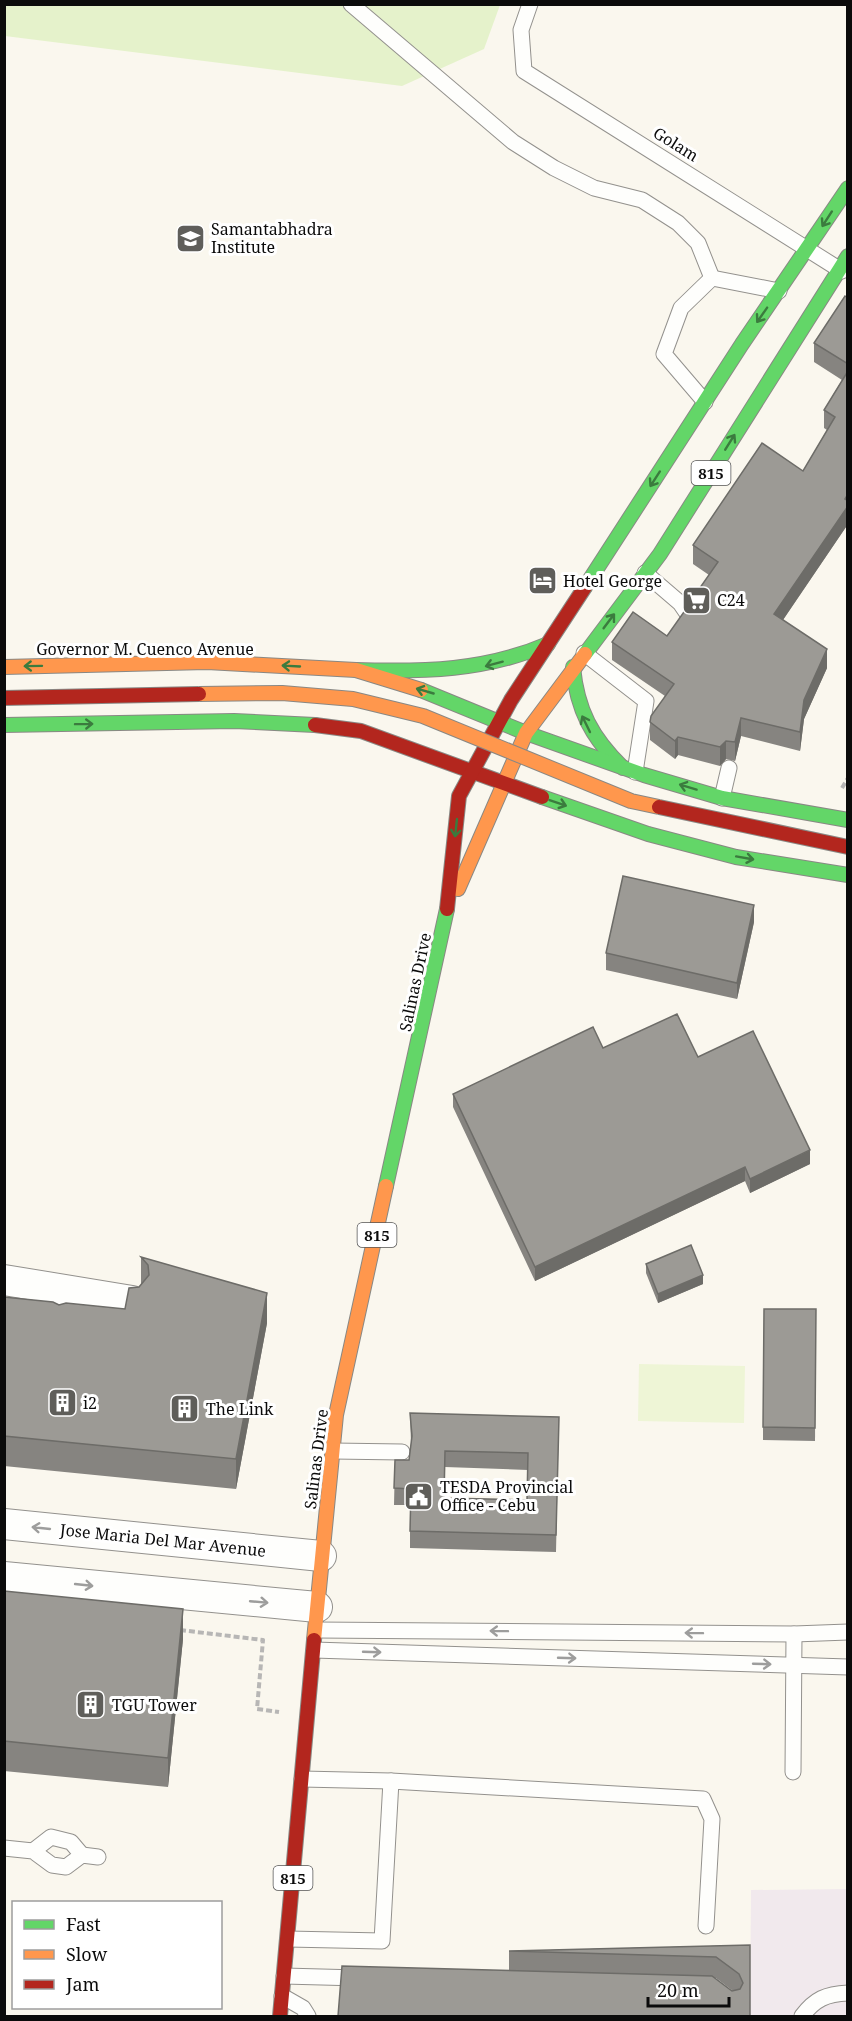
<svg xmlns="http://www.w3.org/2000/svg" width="852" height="2021" font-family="'Noto Serif',serif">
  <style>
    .industrial { fill: #f1e9ed }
    .green { fill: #e5f2cb }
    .pitch { fill: #eef5d6 }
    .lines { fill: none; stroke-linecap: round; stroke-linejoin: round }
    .lane-casing { stroke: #93918d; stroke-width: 17 }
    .street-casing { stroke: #93918d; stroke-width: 32 }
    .fast-casing { stroke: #898884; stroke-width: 16 }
    .slow-casing { stroke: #898884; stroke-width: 16 }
    .jam-casing { stroke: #898884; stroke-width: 16 }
    .path { stroke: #b7b6b5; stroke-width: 4; stroke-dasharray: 6 3; stroke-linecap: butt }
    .lane { stroke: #fefefc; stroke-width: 15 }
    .street { stroke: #fefefc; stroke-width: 30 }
    .fast { stroke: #63d668; stroke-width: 14 }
    .slow { stroke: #ff974d; stroke-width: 14 }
    .jam { stroke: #b3261e; stroke-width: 14 }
    .slow-bridge-casing { stroke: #898884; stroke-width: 16; stroke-linecap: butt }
    .jam-bridge-casing { stroke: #898884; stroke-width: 16; stroke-linecap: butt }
    .slow-bridge { stroke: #ff974d; stroke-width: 14 }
    .jam-bridge { stroke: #b3261e; stroke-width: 14 }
    .wall { fill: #868480; fill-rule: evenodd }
    .shaded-wall { fill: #6d6c68 }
    .building { fill: #9c9a95; stroke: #6d6c68; stroke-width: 1.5; fill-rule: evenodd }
    .oneway { stroke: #3b7b3e }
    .oneway2 { stroke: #9d9d9c }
    .labels { text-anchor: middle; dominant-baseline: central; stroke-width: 6; stroke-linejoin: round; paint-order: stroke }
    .shield { fill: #fff; stroke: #545454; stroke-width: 1.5 }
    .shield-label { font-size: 15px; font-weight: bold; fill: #0b0b0b }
    .street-label { font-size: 16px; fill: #0b0b0b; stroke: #fff }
    .poi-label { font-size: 16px; fill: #0b0b0b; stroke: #fff; text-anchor: start }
  </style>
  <rect width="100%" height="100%" fill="#faf7ee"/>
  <path class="industrial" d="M847,1889V2016H750L751,1890Z"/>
  <path class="green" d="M5,5H500L484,49L402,86L5,36Z"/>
  <path class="pitch" d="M639,1364L745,1366L744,1423L638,1421Z"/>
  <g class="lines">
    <defs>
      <g id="lane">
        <path d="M351,4L513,142L554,168L594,188L642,200L678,223L698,243L712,278"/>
        <path d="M530,4L521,30L524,71L842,271"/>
        <path d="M712,278L779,291"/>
        <path d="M705,402L664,354L681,308L712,278"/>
        <path d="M645,573L680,603L691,619"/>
        <path d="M584,653L646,701L635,772"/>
        <path d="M722,798L729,768"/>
        <path d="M333,1451L402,1452"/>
        <path d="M316,1630L794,1634L848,1632"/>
        <path d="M314,1650L848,1667"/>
        <path d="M793,1772L794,1634"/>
        <path d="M302,1779L391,1781L703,1799L712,1819L706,1926"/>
        <path d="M4,1848L33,1851L52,1865L66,1867L82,1855L98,1857"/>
        <path d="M33,1851L51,1837L71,1842L82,1855"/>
        <path d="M288,1939L382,1941L391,1781"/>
        <path d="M284,1976L359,1978"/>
        <path d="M282,1996L303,2008L308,2016"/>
        <path d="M802,2016C815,1999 826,1994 848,1993"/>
      </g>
      <g id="street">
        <path d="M4,1280L132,1301"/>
        <path d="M4,1524L321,1556"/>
        <path d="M4,1577L317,1607"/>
      </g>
      <g id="fast">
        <path d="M585,587L742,344L848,188"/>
        <path d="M585,654L660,554L848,256"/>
        <path d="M573,667C577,710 592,738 623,768"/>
        <path d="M356,670C424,672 485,671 548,644"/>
        <path d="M421,690L526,733L644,775L722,798L848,820"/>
        <path d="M4,725L234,721L315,725"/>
        <path d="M542,797L648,834L736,857L848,875"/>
        <path d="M386,1186L447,909"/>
      </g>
      <g id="slow">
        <path d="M4,667L207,662L356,670L421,690"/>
        <path d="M458,889L526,733L585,654"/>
        <path d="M314,1640L336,1415L386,1186"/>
      </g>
      <g id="jam">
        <path d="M315,725L361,731L542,797"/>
        <path d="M447,909L459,796L511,700L585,587"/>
        <path d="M280,2016L314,1640"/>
      </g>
    </defs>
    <use href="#lane" class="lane-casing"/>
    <use href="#street" class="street-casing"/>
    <use href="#fast" class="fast-casing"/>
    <use href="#slow" class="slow-casing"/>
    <use href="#jam" class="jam-casing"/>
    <g class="path">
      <path d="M842,788L848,778"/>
      <path d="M180,1630L263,1640L257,1709L279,1712"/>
    </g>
    <use href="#lane" class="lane"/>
    <use href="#street" class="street"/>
    <use href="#fast" class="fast"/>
    <use href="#slow" class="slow"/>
    <use href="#jam" class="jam"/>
    <defs>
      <path id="slow-bridge" d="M199,694L282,693L353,699L423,716L631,801L659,807"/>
      <g id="jam-bridge">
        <path d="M4,698L199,694"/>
        <path d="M659,807L848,847"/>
      </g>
    </defs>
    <use href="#slow-bridge" class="slow-bridge-casing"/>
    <use href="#jam-bridge" class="jam-bridge-casing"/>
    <use href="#slow-bridge" class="slow-bridge"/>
    <use href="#jam-bridge" class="jam-bridge"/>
  </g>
  <g class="wall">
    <path d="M848,298V524L783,620L827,668L804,719L800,751L741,736L735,761L726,759L720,766L678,755L675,759L650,740V722L665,696L612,660V642L667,636L692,610L697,607V592L709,575L693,564V545L803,471L827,430L824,428V410L842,380L814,362V343Z"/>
    <path d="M754,922L737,999L606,970V953Z"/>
    <path d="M603,1048L698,1057L810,1164L750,1193L745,1181L535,1281L453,1107V1094Z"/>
    <path d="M141,1257L267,1323L236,1489L4,1466V1297L59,1305L125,1309L141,1285Z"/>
    <path d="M646,1264L703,1284L658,1303L646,1273Z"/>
    <path d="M816,1309L815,1441L763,1440V1427Z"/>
    <path d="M410,1413L559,1417L556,1552L410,1548V1505H394L395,1460H409L411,1443ZM445,1467L528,1470L527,1500L445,1498Z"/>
    <path d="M4,1591L183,1639L168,1787L4,1771Z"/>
    <path d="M750,1945V2016L509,1971V1951ZM715,1978H716L733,1991H732Z"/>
  </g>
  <g class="shaded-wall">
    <path d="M848,494V524L774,633V614Z"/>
    <path d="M827,649V668L804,719L800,751V732L804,700Z"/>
    <path d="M741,718V736L735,761V742Z"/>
    <path d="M678,737V755L675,759V741Z"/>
    <path d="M726,741V759L720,766V747Z"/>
    <path d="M754,905V922L737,999V983Z"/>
    <path d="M810,1150V1164L750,1193V1179Z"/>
    <path d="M745,1167V1181L535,1281V1267Z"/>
    <path d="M703,1275V1284L658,1303V1294Z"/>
    <path d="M267,1293V1323L236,1489V1459Z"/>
    <path d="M183,1609V1639L168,1787V1758Z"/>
  </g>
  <g class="building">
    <path d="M845,296L848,298V364L814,343Z"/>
    <path d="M848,371V494L845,499L848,501V506L774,614L827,649L804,700L800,732L741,718L735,742L726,741L720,747L678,737L675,741L650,722L651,716L674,684L612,642L633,612L667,636L686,609L692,610L699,605L701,599L697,592L718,562L693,545L762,443L803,471L835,417L824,410Z"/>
    <path d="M623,876L754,905L737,983L606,953Z"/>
    <path d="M677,1014L698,1057L753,1031L810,1150L750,1179L745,1167L535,1267L453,1094L593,1027L603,1048Z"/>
    <path d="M691,1245L703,1275L658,1294L646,1264Z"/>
    <path d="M141,1257L267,1293L236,1459L4,1436V1297L53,1302L59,1305L66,1303L125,1309L129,1288L139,1287L149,1275L148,1265Z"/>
    <path d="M764,1309H816L815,1428L763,1427Z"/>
    <path d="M410,1413L559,1417L556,1535L410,1531L411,1489L394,1488L395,1460H409L412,1436ZM445,1451L528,1453L527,1500L444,1498Z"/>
    <path d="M4,1591L183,1609L168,1758L4,1741Z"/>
    <path d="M750,1945V2016H338L342,1966L712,1976L732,1991L740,1989L743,1983L739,1974L716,1957L509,1951Z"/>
  </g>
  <defs><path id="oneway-shaft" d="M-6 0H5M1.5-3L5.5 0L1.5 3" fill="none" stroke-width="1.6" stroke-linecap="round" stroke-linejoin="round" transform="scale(1.5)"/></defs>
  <g class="oneway">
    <use href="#oneway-shaft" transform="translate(827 219) rotate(123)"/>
    <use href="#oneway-shaft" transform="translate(762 315) rotate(125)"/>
    <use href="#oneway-shaft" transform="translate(730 442) rotate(-58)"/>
    <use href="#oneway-shaft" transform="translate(655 479) rotate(123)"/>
    <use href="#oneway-shaft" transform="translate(609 621) rotate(-53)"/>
    <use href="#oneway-shaft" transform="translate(494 664) rotate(165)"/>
    <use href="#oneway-shaft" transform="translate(33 666) rotate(179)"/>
    <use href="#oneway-shaft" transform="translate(291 666) rotate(-177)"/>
    <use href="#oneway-shaft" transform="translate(425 691) rotate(-164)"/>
    <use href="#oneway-shaft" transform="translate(84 724) rotate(-1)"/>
    <use href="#oneway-shaft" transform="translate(586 724) rotate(-116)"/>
    <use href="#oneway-shaft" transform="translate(688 787) rotate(-163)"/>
    <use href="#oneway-shaft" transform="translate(558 803) rotate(19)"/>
    <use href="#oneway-shaft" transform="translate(456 828) rotate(96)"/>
    <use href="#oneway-shaft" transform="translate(745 858) rotate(10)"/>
  </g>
  <g class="oneway2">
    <use href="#oneway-shaft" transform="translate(41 1528) rotate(-174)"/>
    <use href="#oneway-shaft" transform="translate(84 1585) rotate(6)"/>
    <use href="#oneway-shaft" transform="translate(259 1602) rotate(5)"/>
    <use href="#oneway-shaft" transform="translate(499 1631) rotate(-179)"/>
    <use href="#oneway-shaft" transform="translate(694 1633) rotate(-179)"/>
    <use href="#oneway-shaft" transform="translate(372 1652) rotate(2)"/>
    <use href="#oneway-shaft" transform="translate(567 1658) rotate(2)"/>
    <use href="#oneway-shaft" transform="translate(762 1664) rotate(2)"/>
  </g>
  <defs>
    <symbol id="school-square" viewBox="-11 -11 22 22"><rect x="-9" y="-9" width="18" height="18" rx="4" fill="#5f5e5a" stroke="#fff"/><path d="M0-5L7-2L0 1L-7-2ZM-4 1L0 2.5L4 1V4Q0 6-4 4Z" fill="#fff"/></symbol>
    <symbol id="hotel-square" viewBox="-11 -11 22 22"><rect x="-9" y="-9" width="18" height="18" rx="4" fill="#5f5e5a" stroke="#fff"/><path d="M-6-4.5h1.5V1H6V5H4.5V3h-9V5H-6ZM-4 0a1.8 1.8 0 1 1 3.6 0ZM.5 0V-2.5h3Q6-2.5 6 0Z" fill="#fff"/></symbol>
    <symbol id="supermarket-square" viewBox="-11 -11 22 22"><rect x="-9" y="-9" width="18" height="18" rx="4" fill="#5f5e5a" stroke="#fff"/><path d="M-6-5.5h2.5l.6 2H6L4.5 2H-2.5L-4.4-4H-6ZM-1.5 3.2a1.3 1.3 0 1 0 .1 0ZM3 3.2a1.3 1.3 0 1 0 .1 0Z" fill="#fff"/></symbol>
    <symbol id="building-square" viewBox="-11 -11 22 22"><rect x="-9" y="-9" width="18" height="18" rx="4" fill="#5f5e5a" stroke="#fff"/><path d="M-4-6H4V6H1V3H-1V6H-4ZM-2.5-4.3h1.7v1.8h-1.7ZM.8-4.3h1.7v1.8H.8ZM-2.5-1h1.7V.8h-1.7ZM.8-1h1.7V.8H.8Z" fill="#fff"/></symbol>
    <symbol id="civic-square" viewBox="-11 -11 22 22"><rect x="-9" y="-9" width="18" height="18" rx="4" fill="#5f5e5a" stroke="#fff"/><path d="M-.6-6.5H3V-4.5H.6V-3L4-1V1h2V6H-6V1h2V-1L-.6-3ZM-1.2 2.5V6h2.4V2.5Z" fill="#fff"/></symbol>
  </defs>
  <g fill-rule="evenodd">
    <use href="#school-square" x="174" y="222" width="33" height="33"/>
    <use href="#hotel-square" x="526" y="564" width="33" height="33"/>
    <use href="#supermarket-square" x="680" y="584" width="33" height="33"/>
    <use href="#building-square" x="46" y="1386" width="33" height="33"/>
    <use href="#building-square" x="168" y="1392" width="33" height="33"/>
    <use href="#civic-square" x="402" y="1480" width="33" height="33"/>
    <use href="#building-square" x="74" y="1688" width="33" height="33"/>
  </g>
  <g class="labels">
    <g class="shield">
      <rect x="691.5" y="461" width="39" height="24" rx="4.5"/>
      <rect x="357.5" y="1223" width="39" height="24" rx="4.5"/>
      <rect x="273.5" y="1866" width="39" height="24" rx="4.5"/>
    </g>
    <g class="shield-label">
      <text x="711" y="473">815</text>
      <text x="377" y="1235">815</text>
      <text x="293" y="1878">815</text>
    </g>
    <g class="street-label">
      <text transform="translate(676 144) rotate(32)">Golam</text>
      <text x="145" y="649">Governor M. Cuenco Avenue</text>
      <text transform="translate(415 982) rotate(-78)">Salinas Drive</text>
      <text transform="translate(316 1459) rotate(-83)">Salinas Drive</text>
      <text transform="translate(163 1540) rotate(6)">Jose Maria Del Mar Avenue</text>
    </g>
    <g class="poi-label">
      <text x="211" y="229">Samantabhadra<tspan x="211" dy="18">Institute</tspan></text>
      <text x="563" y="581">Hotel George</text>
      <text x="717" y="600">C24</text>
      <text x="83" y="1403">i2</text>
      <text x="206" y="1409">The Link</text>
      <text x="440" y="1487">TESDA Provincial<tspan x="440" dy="18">Office - Cebu</tspan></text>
      <text x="112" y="1705">TGU Tower</text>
    </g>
  </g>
  <rect width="852" height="2021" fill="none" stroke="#0b0b0b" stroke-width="12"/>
  <rect x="12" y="1901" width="210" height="108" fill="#ffffff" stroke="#9d9d9d" stroke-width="1.5"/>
  <rect x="24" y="1920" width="30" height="9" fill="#63d668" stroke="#9d9d9d" stroke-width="1.5"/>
  <text x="66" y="1931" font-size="18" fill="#0b0b0b">Fast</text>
  <rect x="24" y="1950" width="30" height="9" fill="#ff974d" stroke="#9d9d9d" stroke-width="1.5"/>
  <text x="66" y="1961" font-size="18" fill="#0b0b0b">Slow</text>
  <rect x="24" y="1980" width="30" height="9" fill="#b3261e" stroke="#9d9d9d" stroke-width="1.5"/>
  <text x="66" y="1991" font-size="18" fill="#0b0b0b">Jam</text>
  <path d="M648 1997v9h81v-9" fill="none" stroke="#0b0b0b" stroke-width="3"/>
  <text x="657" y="1997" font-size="18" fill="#0b0b0b" stroke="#ffffff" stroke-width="4.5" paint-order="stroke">20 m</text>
</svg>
